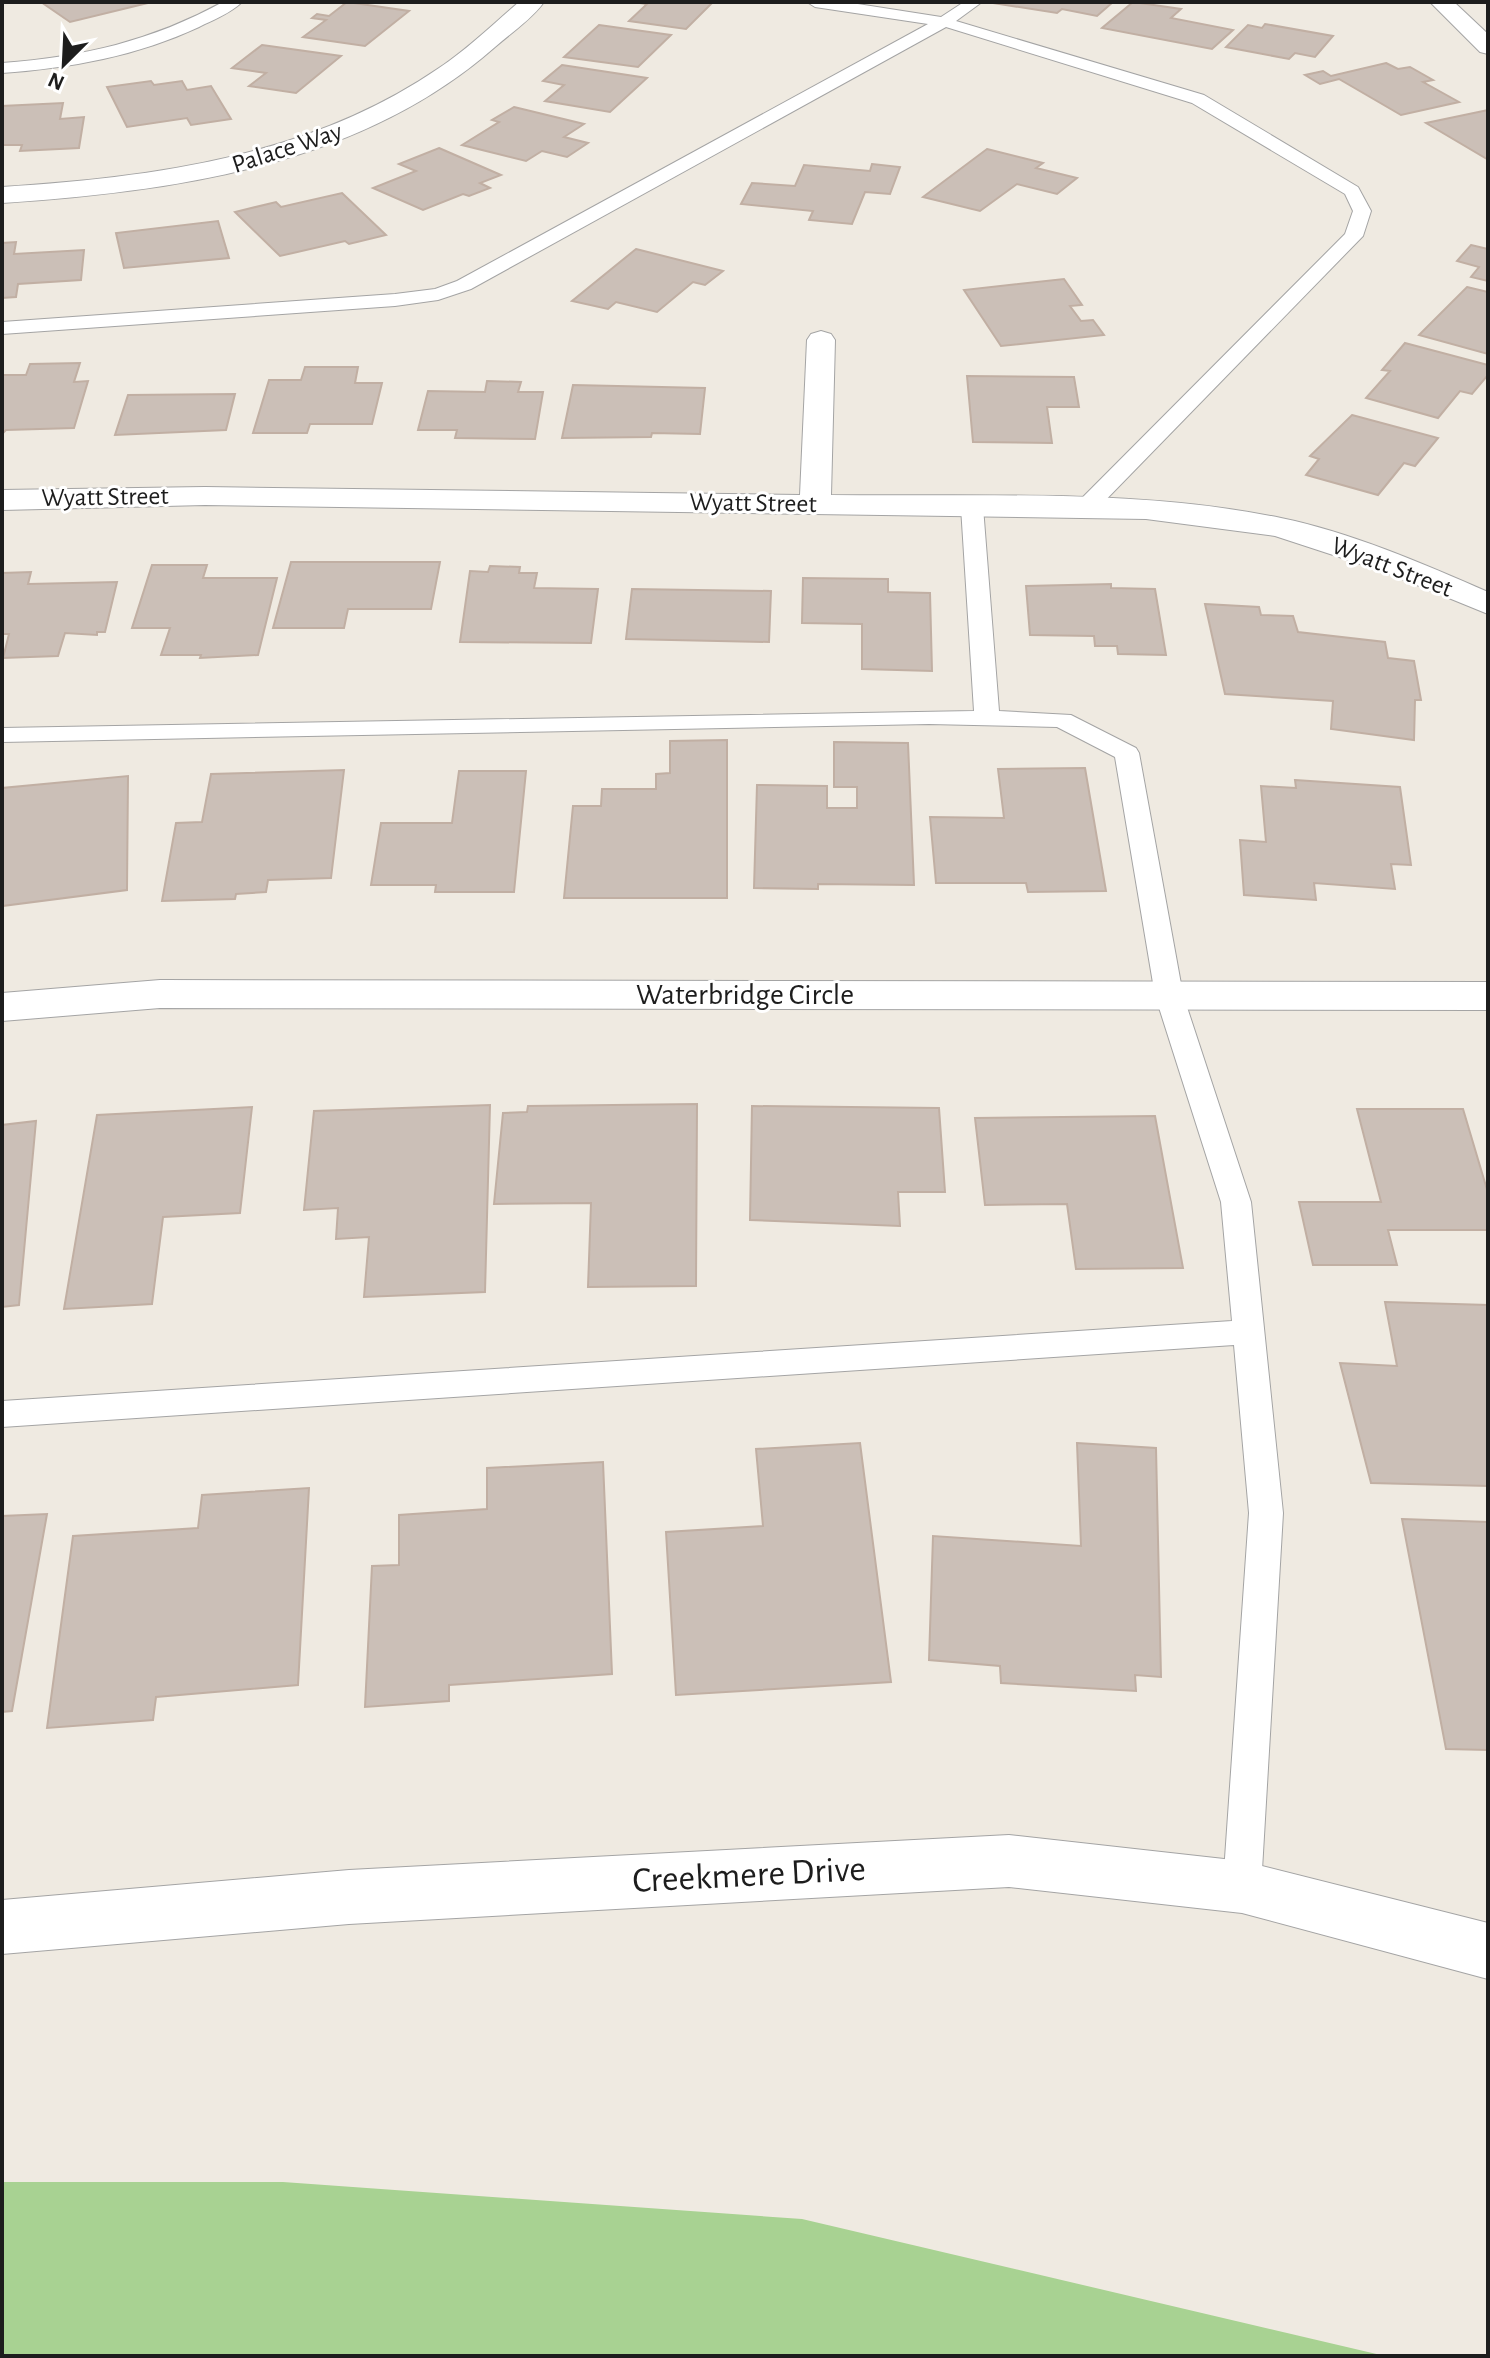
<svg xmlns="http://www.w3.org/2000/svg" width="1490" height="2358" font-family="'Alegreya Sans',sans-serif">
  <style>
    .forest { fill: #a8d292 }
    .building { fill: #cbbfb7; stroke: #c1afa3; stroke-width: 2 }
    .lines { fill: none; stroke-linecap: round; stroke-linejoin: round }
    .lane-casing { stroke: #a4a4a4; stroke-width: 2 }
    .street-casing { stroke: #a4a4a4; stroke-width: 2 }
    .lane { fill: #fff; fill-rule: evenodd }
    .street { fill: #fff; fill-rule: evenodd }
    .labels { text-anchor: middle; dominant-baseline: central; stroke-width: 6; stroke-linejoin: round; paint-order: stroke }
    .far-street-label { font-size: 26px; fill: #1d1d1d; stroke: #fff }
    .street-label { font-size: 30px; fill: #1d1d1d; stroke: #fff }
    .near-street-label { font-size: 36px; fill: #1d1d1d; stroke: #fff }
  </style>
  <rect width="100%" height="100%" fill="#efeae1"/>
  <path class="forest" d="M2,2182H283L802,2219L1385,2356H2Z"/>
  <g class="building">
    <path d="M41,2H152L70,22Z"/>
    <path d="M347,2L409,11L365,46L303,37L326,20L312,18L317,14L329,16Z"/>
    <path d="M632,2H713L686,29L629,21L647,4Z"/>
    <path d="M1113,2L1097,16L1062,9L1057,13L993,3Z"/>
    <path d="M1133,2L1181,9L1171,18L1233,30L1212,49L1102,28Z"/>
    <path d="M1265,24L1333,36L1315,57L1295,53L1289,59L1226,47L1248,25L1262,28Z"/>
    <path d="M599,25L671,35L638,67L564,57Z"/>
    <path d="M262,45L341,56L296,93L249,86L266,73L232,68Z"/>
    <path d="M1386,63L1398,69L1410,67L1433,80L1423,82L1459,102L1401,115L1339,79L1320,84L1305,75L1323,71L1331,76Z"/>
    <path d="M562,65L647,78L610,112L545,101L564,85L543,81Z"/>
    <path d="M151,81L154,85L182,81L187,90L211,86L231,119L191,125L187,118L127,127L107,87Z"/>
    <path d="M63,103L60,119L84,117L79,148L20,151L22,145H2V106Z"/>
    <path d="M514,107L584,124L564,137L588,143L567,157L542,151L526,161L462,145L499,122L492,120Z"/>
    <path d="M1488,110L1487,159L1426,123Z"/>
    <path d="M439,148L501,175L480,183L490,188L469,196L463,194L423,210L373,188L416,171L399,164Z"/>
    <path d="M987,149L1043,163L1036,168L1077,178L1057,194L1017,184L980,211L923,197Z"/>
    <path d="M872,164L900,167L890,194L865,192L852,224L809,220L813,211L741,204L752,183L795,186L804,165L870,171Z"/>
    <path d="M342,193L386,235L349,244L345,241L280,256L235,212L276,202L281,207Z"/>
    <path d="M218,221L229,258L124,268L116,233Z"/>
    <path d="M16,242L14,254L84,250L81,280L18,284L16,297L2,298V243Z"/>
    <path d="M1471,245L1488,249V281L1471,277L1479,267L1457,261Z"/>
    <path d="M636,249L723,271L705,285L693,282L657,312L616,302L608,309L572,301Z"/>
    <path d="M1064,279L1082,305L1070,306L1081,321L1093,320L1104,335L1001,346L964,290Z"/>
    <path d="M1467,287L1488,292V354L1419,335Z"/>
    <path d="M1405,343L1488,365V375L1472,394L1460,391L1438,418L1366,398L1390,371L1382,370Z"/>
    <path d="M80,363L74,382L88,381L74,428L6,430L2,434V375H26L30,364Z"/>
    <path d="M305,367H358L355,383H382L372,424H310L307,433H253L269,380H301Z"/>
    <path d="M967,376L1074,377L1079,407H1047L1052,443L973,442Z"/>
    <path d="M487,381L521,382L518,392H543L535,439L455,438L457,430H418L428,391L485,392Z"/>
    <path d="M573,385L705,388L700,434L652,433L651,437L562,438Z"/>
    <path d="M235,394L226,430L115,435L128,395Z"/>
    <path d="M1352,415L1438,438L1415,466L1404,463L1378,495L1306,475L1319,459L1310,456Z"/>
    <path d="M291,562H440L431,609H348L344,628H273Z"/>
    <path d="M152,565H207L203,578H277L258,655L200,658L201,655H161L170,628H132Z"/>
    <path d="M490,566L520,567L519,573H537L534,588L598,589L591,643L460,642L470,571L488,572Z"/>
    <path d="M31,572L28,584L117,582L105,632H97V635L65,633L58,656L3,658L9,634H2V573Z"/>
    <path d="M803,578L888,579V592L930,593L932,671L862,669V624L802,623Z"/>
    <path d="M1111,584V588L1155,589L1166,655L1118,654L1117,646H1095L1094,636L1030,635L1026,586Z"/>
    <path d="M632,589L771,591L769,642L626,639Z"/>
    <path d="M1205,604L1259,607L1261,615L1293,616L1298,632L1385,642L1388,658L1414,661L1421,700H1415L1414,740L1331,729L1333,701L1225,694Z"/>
    <path d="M727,740V898H564L573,806H601L602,789H656V774L670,773V741Z"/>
    <path d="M834,742L908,743L914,885L818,884V889L754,888L757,785L827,786V808H857V787H834Z"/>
    <path d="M1085,768L1106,891L1028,892L1026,883H936L930,817L1004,818L998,769Z"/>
    <path d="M344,770L331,878L268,880L266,892L236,894L235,899L162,901L176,823L202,822L211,774Z"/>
    <path d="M459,771H526L514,892H435L436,885H371L381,823H452Z"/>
    <path d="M128,776L127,890L2,906V788Z"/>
    <path d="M1295,780L1400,787L1411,865L1391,864L1395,889L1314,883L1316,900L1244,895L1240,840L1266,842L1261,786L1296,788Z"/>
    <path d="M697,1104L696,1286L588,1287L591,1203L494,1204L503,1113L527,1112L528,1106Z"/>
    <path d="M490,1105L485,1292L364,1297L369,1237L336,1239L338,1208L304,1210L314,1111Z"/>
    <path d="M752,1106L939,1108L945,1192H898L900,1226L750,1220Z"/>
    <path d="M252,1107L240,1213L163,1217L152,1304L64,1309L97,1115Z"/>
    <path d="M1357,1109H1463L1488,1193V1230H1388L1397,1265H1313L1299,1202H1381Z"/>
    <path d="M1155,1116L1183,1268L1076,1269L1067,1204L985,1205L975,1118Z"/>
    <path d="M36,1121L19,1305L2,1307V1125Z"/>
    <path d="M1385,1302L1488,1305V1486L1371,1483L1340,1363L1397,1366Z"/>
    <path d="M860,1443L891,1682L676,1695L666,1532L763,1526L756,1449Z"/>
    <path d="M1077,1443L1156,1448L1161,1677L1135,1675L1136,1691L1001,1683L1000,1666L929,1660L933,1536L1081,1546Z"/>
    <path d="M603,1462L612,1674L449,1685V1701L365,1707L372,1566L399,1565V1515L487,1509V1468Z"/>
    <path d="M309,1488L298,1685L156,1697L153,1720L47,1728L73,1536L198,1528L202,1495Z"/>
    <path d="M47,1514L12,1711L2,1712V1516Z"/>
    <path d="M1402,1519L1488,1522V1750L1446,1749Z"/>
  </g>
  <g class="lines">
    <defs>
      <g id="lane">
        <path d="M223,2H242C231,13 213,20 199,27C137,56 71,68 2,73V63C82,57 152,41 223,2Z"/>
        <path d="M807,2H845L941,17L964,2H982L956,21L1204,95L1358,187L1371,211L1363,236L1093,513H1077L1074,508L1077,503L1345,234L1353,211L1345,194L1192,103L946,27L471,289L438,300L395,306L2,334V322L395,294L435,289L457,281L928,24L815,7Z"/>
        <path d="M972,500L983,507L999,711L1071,715L1136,748L1139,753L1183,995L1251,1202L1283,1513L1261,1887L1256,1900L1242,1905L1228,1900L1223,1887L1249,1513L1234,1345L2,1427V1401L1232,1321L1221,1202L1155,995L1115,757L1057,727L929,724L2,742V728L974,711L961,507Z"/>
      </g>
      <g id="street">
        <path d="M519,2H544C532,19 511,33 495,47C360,166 175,191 2,203V187C155,177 309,157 439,68C468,49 493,24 519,2Z"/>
        <path d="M1430,2H1454L1488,34V54L1480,52Z"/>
        <path d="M821,331L831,334L835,340L831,495C980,497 1135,488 1281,518C1350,532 1424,564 1488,592V614L1385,572L1275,536L1146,519L205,505L2,510V490L205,487L800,495L807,340L811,334Z"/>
        <path d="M160,980L1488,982V1010L160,1008L2,1021V993Z"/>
        <path d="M1009,1835L1242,1861L1488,1923V1979L1242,1913L1009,1887L349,1924L2,1954V1900L349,1870Z"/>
      </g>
    </defs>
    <use href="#lane" class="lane-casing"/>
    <use href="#street" class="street-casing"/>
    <use href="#lane" class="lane"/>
    <use href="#street" class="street"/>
  </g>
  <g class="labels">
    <g class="far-street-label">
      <text transform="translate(287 148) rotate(-18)">Palace Way</text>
      <text transform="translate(105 497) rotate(-1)">Wyatt Street</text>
      <text transform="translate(753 503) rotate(1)">Wyatt Street</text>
      <text transform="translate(1392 567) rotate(21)">Wyatt Street</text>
    </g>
    <g class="street-label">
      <text x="745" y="995">Waterbridge Circle</text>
    </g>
    <g class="near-street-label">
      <text transform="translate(749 1875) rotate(-3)">Creekmere Drive</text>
    </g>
  </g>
  <rect width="1490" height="2358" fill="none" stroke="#1d1d1d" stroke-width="8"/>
  <g transform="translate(64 64) rotate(204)" stroke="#ffffff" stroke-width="6" paint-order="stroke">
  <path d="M0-6L14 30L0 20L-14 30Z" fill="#1d1d1d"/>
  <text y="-12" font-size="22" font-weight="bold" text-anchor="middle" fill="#1d1d1d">N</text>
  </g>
</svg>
